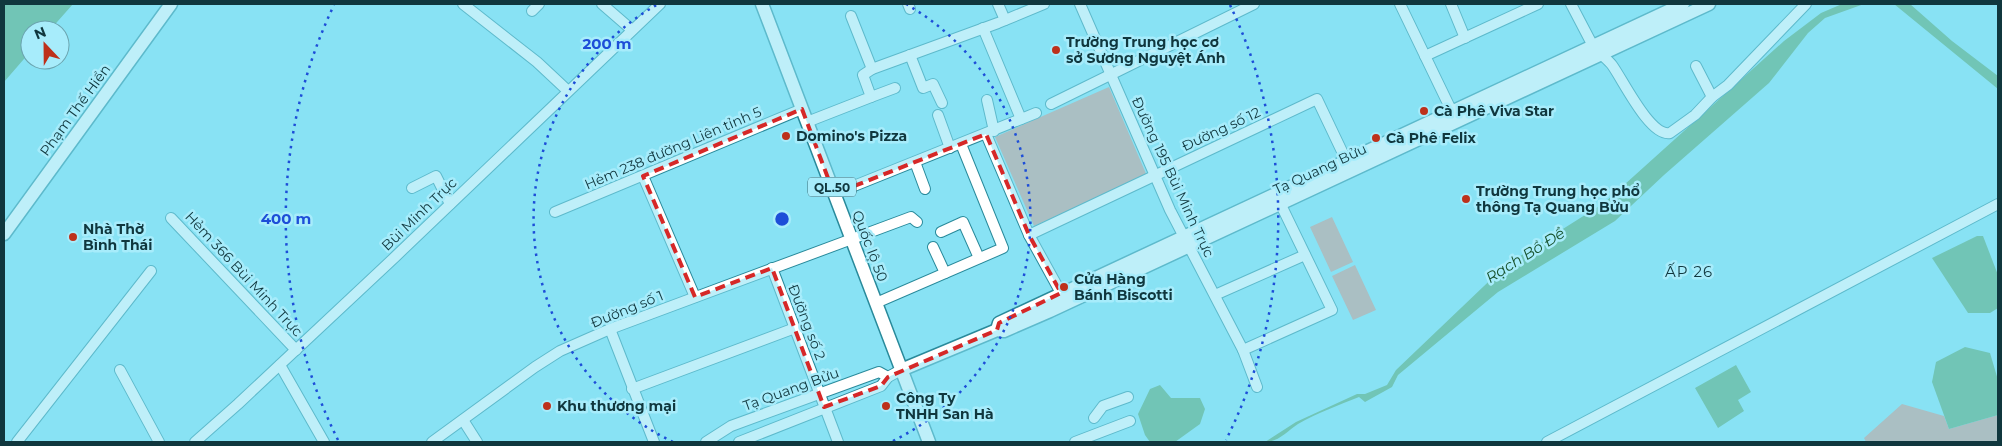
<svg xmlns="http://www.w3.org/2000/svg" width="2002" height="446" font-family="Montserrat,sans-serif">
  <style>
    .green { fill: #d29487 }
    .water { fill: #54a26b }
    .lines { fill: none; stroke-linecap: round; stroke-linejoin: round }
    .minor-casing { stroke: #298a9b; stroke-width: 12 }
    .major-casing { stroke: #298a9b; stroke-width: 15 }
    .minor { stroke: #fff; stroke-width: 10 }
    .major { stroke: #fff; stroke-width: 12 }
    .marked { fill: none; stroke: #d62828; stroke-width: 4; stroke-dasharray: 10 6; stroke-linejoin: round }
    .ring { fill: none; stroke: #1d4ed8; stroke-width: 2.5; stroke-dasharray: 2.5 5 }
    .poi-dot { fill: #bd311b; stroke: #a7ecfb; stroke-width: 2 }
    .labels { text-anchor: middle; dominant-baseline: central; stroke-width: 5; stroke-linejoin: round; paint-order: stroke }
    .shield { fill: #a7ecfb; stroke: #3d6d77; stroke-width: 1 }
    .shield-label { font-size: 12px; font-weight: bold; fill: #10373e }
    .poi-label { font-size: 14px; font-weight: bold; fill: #10373e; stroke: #a7ecfb; text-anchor: start }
    .street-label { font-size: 14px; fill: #10373e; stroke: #a7ecfb }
    .water-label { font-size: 15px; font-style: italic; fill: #18522d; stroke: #a7ecfb }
    .neighbourhood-label { font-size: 15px; letter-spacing: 1px; fill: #10373e; stroke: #a7ecfb }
    .centre { fill: #1d4ed8; stroke: #a7ecfb; stroke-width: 2.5 }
    .ring-label { font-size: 15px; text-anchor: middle; font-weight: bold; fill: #1d4ed8; stroke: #a7ecfb; stroke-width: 5; stroke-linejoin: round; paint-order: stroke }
  </style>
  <rect width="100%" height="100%" fill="#88e2f4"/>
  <g class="green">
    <path d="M1109,87L1147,176L1034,226L995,137Z"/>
    <path d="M1332,217L1353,262L1331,272L1310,227Z"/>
    <path d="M1355,265L1376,310L1353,320L1332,276Z"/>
    <path d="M1902,404L1944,416L1949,429L1998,415V442H1866L1864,438Z"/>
  </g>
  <g class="water">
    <path d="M4,4H73L50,30H30V52L4,82Z"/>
    <path d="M1842,4H1864L1825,18L1808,33L1769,83L1664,175L1615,221L1498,292L1398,375L1392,387L1365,402L1359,397C1339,405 1317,413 1298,424C1287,431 1279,442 1265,442L1296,422L1357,394H1365L1387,385L1396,370L1506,265L1604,203L1784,41L1821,13Z"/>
    <path d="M1894,4H1910L1952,41L1998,76V89Z"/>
    <path d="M1977,236H1983L1998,275V308L1990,313H1968L1932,258Z"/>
    <path d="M1965,347L1990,353L1998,380V415L1949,429L1932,382L1936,362Z"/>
    <path d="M1736,365L1751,392L1738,400L1744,411L1718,428L1695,388Z"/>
    <path d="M1160,385L1171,398H1200L1205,409L1200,424L1175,442H1150L1145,435L1138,414L1150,389Z"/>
  </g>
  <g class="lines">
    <defs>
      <g id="minor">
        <path d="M463,4L537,62L568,91"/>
        <path d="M602,4L632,30"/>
        <path d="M908,4L910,9"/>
        <path d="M998,4L1005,20"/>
        <path d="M1080,4L1170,210L1243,350L1257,387"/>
        <path d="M1400,4L1455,118"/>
        <path d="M1451,4L1465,38"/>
        <path d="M1571,4L1593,46"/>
        <path d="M532,11L539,4"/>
        <path d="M851,16L872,69"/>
        <path d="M983,28L1021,119"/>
        <path d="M1601,54C1605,58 1609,61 1612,65C1623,80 1650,137 1670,133L1695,115L1712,97L1728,85L1806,4"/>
        <path d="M910,55L923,88L933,84L942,103"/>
        <path d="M1425,56L1538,4"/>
        <path d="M1696,66L1712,97"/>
        <path d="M871,97L895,88"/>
        <path d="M987,100L994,131"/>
        <path d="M1051,104L1254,4"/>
        <path d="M938,115L950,148"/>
        <path d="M807,122L871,97L863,75L872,69L998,23L1044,4"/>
        <path d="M986,134L1029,235L1061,293"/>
        <path d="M915,162L925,189"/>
        <path d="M643,176L695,297"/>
        <path d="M412,188L436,176L450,204"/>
        <path d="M834,194L1036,113"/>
        <path d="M555,212L802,109"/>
        <path d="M171,218L296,350"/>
        <path d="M941,232L963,222L979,258"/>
        <path d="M1029,235L1317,99L1347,162"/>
        <path d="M933,247L945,273"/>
        <path d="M772,268L838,442"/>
        <path d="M1215,295L1305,255"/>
        <path d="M876,303L1003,248L961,144"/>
        <path d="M610,329L654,442"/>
        <path d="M1243,350L1332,310L1281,205"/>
        <path d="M280,365L324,442"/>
        <path d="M120,370L159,442"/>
        <path d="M632,389L795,328"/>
        <path d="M1094,418L1103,406L1128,397"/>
        <path d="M463,420L477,442"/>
        <path d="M17,442L151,271"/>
        <path d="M195,442L238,404L396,256L660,4"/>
        <path d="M432,442L535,367L560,351L610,329L911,217L917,222"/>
        <path d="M706,442L731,426L879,372L888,377"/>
        <path d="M739,442L881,386L888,377L901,370"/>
        <path d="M1075,442L1130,421"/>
        <path d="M1547,442L1998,204"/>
      </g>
      <g id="major">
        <path d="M762,4L929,442"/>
        <path d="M4,234L171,4"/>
        <path d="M997,330L999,323L1683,4"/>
        <path d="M901,370L997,330L1004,331L1050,311L1709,4"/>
      </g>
    </defs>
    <use href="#minor" class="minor-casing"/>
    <use href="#major" class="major-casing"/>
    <use href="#minor" class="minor"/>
    <use href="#major" class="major"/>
  </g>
  <path d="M0 0H2002V446H0ZM802,109L834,194L986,134L1029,235L1061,293L999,323L997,330L888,377L881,386L824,407L772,268L695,297L643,176Z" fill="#88e2f4" fill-opacity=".55" fill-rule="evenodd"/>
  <path class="marked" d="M802,109L834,194L986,134L1029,235L1061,293L999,323L997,330L888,377L881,386L824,407L772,268L695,297L643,176Z"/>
  <g class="ring">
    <path d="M673 442A248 248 0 0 1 658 4M906 4A248 248 0 0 1 891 442"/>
    <path d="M338 440A496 496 0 0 1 334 5M1230 5A496 496 0 0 1 1226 440"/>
  </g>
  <g class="poi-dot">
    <circle cx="1056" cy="50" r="5"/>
    <circle cx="1424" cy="111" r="5"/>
    <circle cx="786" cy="136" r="5"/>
    <circle cx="1376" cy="138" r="5"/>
    <circle cx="1466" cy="199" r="5"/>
    <circle cx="73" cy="237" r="5"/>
    <circle cx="1064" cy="287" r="5"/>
    <circle cx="547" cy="406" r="5"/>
    <circle cx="886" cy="406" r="5"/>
  </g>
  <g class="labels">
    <rect class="shield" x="808" y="177.5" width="48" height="19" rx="4"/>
    <g class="shield-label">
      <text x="832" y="187">QL.50</text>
    </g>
    <g class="poi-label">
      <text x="1066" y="42">Trường Trung học cơ<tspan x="1066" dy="16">sở Sương Nguyệt Ánh</tspan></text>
      <text x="1434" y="111">Cà Phê Viva Star</text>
      <text x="796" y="136">Domino's Pizza</text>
      <text x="1386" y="138">Cà Phê Felix</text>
      <text x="1476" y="191">Trường Trung học phổ<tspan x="1476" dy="16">thông Tạ Quang Bửu</tspan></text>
      <text x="83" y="229">Nhà Thờ<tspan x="83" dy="16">Bình Thái</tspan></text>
      <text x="1074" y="279">Cửa Hàng<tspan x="1074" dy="16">Bánh Biscotti</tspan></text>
      <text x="896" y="398">Công Ty<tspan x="896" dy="16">TNHH San Hà</tspan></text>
      <text x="557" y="406">Khu thương mại</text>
    </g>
    <g class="street-label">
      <text transform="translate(75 110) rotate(-54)">Phạm Thế Hiển</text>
      <text transform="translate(1221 129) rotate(-25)">Đường số 12</text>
      <text transform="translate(673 148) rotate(-23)">Hẻm 238 đường Liên tỉnh 5</text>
      <text transform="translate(1320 169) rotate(-25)">Tạ Quang Bửu</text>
      <text transform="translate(1173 177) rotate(65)">Đường 195 Bùi Minh Trực</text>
      <text transform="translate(419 214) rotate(-44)">Bùi Minh Trực</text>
      <text transform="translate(870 246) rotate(69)">Quốc lộ 50</text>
      <text transform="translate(244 274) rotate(47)">Hẻm 366 Bùi Minh Trực</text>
      <text transform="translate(627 309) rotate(-22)">Đường số 1</text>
      <text transform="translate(807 322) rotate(69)">Đường số 2</text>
      <text transform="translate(791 389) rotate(-20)">Tạ Quang Bửu</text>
    </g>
    <g class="water-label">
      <text transform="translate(1525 255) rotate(-32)">Rạch Bồ Đề</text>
    </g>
    <g class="neighbourhood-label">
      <text x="1689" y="271">ẤP 26</text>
    </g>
  </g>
  <circle cx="782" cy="219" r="8" class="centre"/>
  <g class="ring-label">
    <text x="607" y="49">200 m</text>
    <text x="286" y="224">400 m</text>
  </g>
  <rect width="2002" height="446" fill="none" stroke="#10373e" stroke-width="10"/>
  <g transform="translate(45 45) rotate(338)"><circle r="24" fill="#a7ecfb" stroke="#6ba4af"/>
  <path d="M0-4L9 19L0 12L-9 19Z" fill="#bd311b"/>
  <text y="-8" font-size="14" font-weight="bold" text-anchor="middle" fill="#10373e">N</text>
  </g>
</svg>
